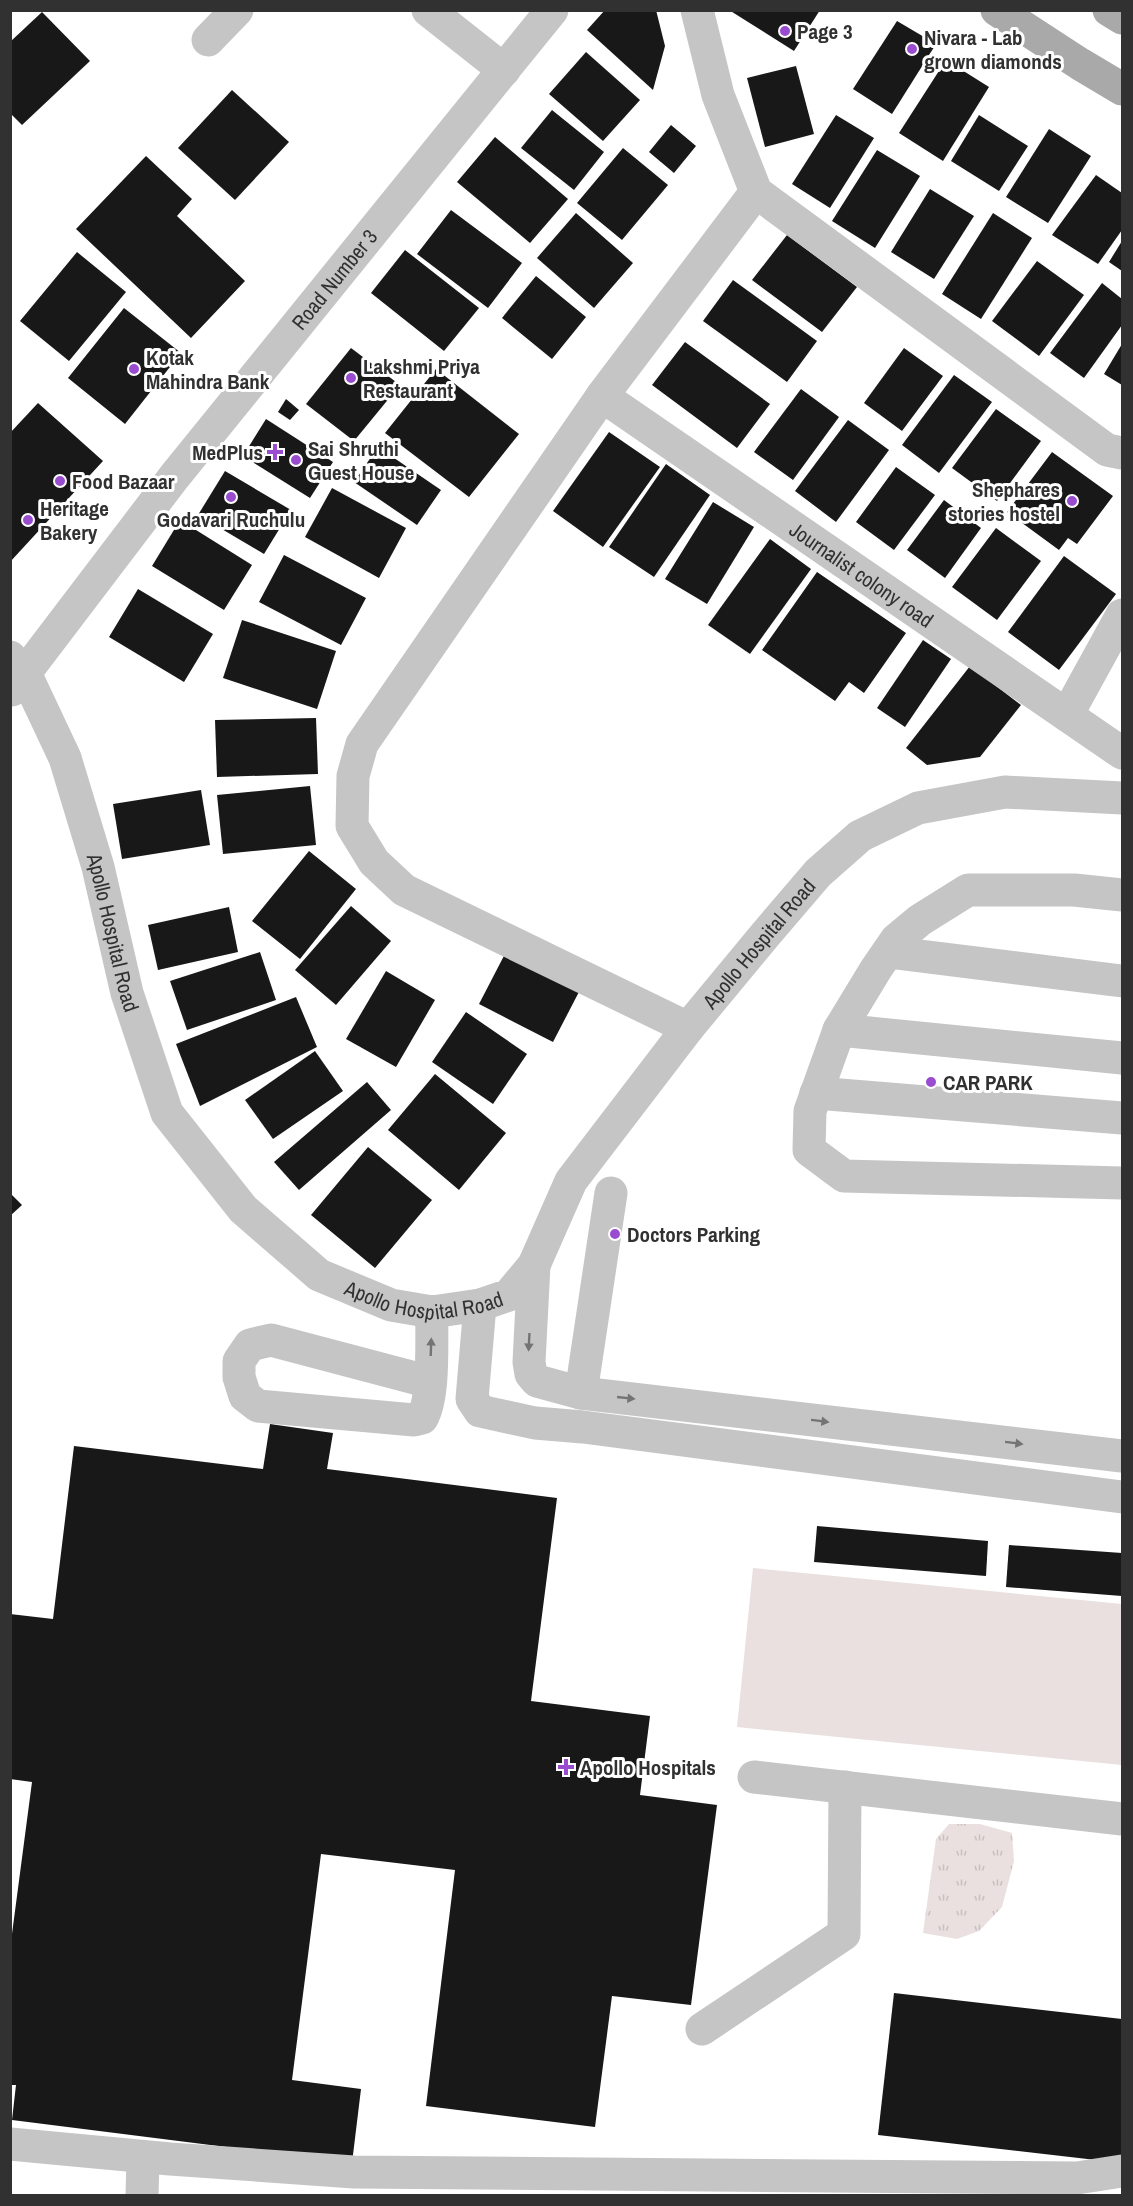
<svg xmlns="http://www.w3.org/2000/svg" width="1133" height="2206" font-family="'Archivo Narrow',sans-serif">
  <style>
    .grass { fill: url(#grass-tufts) }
    .garden { fill: #e9e0df }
    .building { fill: #181818 }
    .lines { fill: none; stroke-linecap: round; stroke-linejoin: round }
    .minor { stroke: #c5c5c5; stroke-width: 33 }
    .major { stroke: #a9a9a9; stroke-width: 33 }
    .oneway { fill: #747474 }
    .poi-dot { fill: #994cd0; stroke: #fff; stroke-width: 2 }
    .labels { text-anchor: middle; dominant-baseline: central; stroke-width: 6; stroke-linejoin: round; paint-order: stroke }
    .poi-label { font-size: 21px; font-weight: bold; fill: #313131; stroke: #fff; text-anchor: start }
    .street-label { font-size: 21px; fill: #313131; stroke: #fff }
  </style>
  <defs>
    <pattern id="grass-tufts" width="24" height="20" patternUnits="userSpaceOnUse" patternTransform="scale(1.5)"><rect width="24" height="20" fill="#e9e0df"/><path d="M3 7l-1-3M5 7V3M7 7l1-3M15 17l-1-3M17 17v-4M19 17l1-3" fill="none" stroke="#c8c1c0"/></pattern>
  </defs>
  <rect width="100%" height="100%" fill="#fff"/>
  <path class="grass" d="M949,1824H980L1012,1833L1014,1861L1002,1907L979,1931L957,1939L923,1933L936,1839Z"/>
  <path class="garden" d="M753,1568L1122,1604V1765L737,1727Z"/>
  <g class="building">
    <path d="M605,10H656L665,46L653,90L587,30Z"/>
    <path d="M729,10H820L794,51Z"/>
    <path d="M42,12L90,61L22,125L10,113V42Z"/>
    <path d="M897,21L936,44L892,114L853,89Z"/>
    <path d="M586,52L640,100L603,141L549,94Z"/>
    <path d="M946,60L989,87L943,161L899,133Z"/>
    <path d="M796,66L814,134L765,147L747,78Z"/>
    <path d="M232,90L289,142L235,200L178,148Z"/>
    <path d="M552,110L604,152L574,190L521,148Z"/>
    <path d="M836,115L874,138L830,208L792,184Z"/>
    <path d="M979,115L1028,146L999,191L951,161Z"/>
    <path d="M671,125L696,146L674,173L649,152Z"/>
    <path d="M1049,129L1091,156L1048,223L1006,197Z"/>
    <path d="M495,137L568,199L530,243L457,182Z"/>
    <path d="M623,148L668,185L622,240L577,203Z"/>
    <path d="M877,150L920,176L875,248L832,221Z"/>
    <path d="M146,156L192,199L177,216L245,281L191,338L76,229Z"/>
    <path d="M1096,175L1122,193V230L1098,264L1052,235Z"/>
    <path d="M930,189L974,216L934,279L891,252Z"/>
    <path d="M451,210L522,263L488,308L417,254Z"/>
    <path d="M576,213L633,263L594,308L537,258Z"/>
    <path d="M993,213L1032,238L981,319L942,294Z"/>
    <path d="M787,235L857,287L822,332L752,280Z"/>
    <path d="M1122,241V271L1109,262Z"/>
    <path d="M405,250L479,308L444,351L371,293Z"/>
    <path d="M77,252L126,292L69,361L20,321Z"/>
    <path d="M1037,261L1084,295L1039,356L992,321Z"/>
    <path d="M536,276L586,317L552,359L502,318Z"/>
    <path d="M733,280L817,341L787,382L703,321Z"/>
    <path d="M1102,283L1122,299V325L1084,378L1050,353Z"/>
    <path d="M124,308L181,353L125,424L68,378Z"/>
    <path d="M685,342L770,404L737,448L652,385Z"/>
    <path d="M1122,344V385L1104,374Z"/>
    <path d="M351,348L400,385L354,441L306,404Z"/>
    <path d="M904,348L943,376L902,431L864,403Z"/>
    <path d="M436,369L519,434L469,497L385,433Z"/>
    <path d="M954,375L992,402L939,473L902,445Z"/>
    <path d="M801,389L839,417L793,480L754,452Z"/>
    <path d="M286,399L299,410L290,420L278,412Z"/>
    <path d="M38,403L103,461L10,562V433Z"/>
    <path d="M996,409L1041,441L997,501L952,468Z"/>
    <path d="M266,419L333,462L310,498L243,456Z"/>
    <path d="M848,420L889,450L836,522L795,491Z"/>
    <path d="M609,432L660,467L603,547L553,511Z"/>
    <path d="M378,447L441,490L417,525L354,482Z"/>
    <path d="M1052,452L1113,496L1077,544L1068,538L1059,550L1007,512Z"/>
    <path d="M666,464L710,495L654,577L609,547Z"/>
    <path d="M896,467L935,495L894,550L856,522Z"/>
    <path d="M225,471L291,510L264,554L198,515Z"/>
    <path d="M332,488L406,528L379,578L305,537Z"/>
    <path d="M944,500L981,528L945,578L907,550Z"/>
    <path d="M713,502L754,527L707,604L665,579Z"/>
    <path d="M180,520L252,565L224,610L152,566Z"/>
    <path d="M996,528L1041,561L997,620L952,587Z"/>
    <path d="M770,539L811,569L750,654L708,625Z"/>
    <path d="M284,555L366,598L341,645L259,602Z"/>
    <path d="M1064,556L1116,594L1059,670L1008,632Z"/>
    <path d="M817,572L906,633L864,693L849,682L835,701L762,650Z"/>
    <path d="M138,589L213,634L184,682L109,637Z"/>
    <path d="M242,620L336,651L317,709L223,678Z"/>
    <path d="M923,640L951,659L905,727L877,708Z"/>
    <path d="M970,666L1021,705L980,757L927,765L906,748Z"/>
    <path d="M316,718L318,774L217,777L215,720Z"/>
    <path d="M310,786L316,845L223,854L217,795Z"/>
    <path d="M201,790L210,845L122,859L113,804Z"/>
    <path d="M309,851L356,889L300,959L252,921Z"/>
    <path d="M351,906L391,941L336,1005L295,970Z"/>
    <path d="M229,907L238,952L158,970L148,925Z"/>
    <path d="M507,950L581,988L553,1042L479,1004Z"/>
    <path d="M260,952L276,1000L187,1030L170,981Z"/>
    <path d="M386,971L435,1000L396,1067L346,1039Z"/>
    <path d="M296,997L317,1047L200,1106L176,1044Z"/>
    <path d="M466,1012L527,1054L493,1104L432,1062Z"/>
    <path d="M315,1051L343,1091L273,1139L245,1100Z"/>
    <path d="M435,1074L506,1133L459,1190L388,1130Z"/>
    <path d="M367,1082L391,1110L299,1190L274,1162Z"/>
    <path d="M368,1147L432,1200L375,1268L311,1215Z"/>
    <path d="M10,1193L22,1205L10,1216Z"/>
    <path d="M270,1424L333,1433L327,1469L557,1498L531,1701L650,1716L640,1795L717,1805L691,2005L612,1996L595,2127L426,2106L455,1870L321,1854L292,2080L361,2089L352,2163L12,2120L16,2085H10V1949L32,1782L10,1779V1614L53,1619L74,1446L263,1469Z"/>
    <path d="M817,1526L988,1541L986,1576L814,1562Z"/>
    <path d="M1009,1545L1122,1553V1596L1006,1587Z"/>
    <path d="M894,1993L1122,2019V2163L878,2135Z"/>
  </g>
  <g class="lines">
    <g class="minor">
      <path d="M428,10L504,70"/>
      <path d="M697,10L718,95L756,192L1107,450L1122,453"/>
      <path d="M208,40L237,10"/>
      <path id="s1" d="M602,396L1122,753"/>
      <path id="s2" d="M10,657L25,673L65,758L98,867L127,993L167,1113L243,1209L319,1275L391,1305L432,1312L480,1305L509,1295L534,1265L571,1181L688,1028L765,935L818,873L860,836L918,808L1005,792L1122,798"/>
      <path id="s3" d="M12,690L174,477L552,10"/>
      <path d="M1067,715L1122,615"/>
      <path d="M1122,895L1074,890H968L920,920L896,940L876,969L839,1030L810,1111L809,1150L844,1176L1122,1183"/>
      <path d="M888,952L1122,981"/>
      <path d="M688,1028L404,890L374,862L352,826L353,776L362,744L602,396L756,192"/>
      <path d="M839,1030L1122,1058"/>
      <path d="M816,1093L1122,1118"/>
      <path d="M534,1265L529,1362L531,1374L537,1381L581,1393L1122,1456"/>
      <path d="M480,1305L472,1399L480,1411L535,1423L583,1427L1122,1497"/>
      <path d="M430,1382L271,1340L250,1345L239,1361V1377L245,1396L258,1406L414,1420L422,1418C435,1396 431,1339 432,1312"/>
      <path d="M581,1393L611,1193"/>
      <path d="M754,1777L1122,1819"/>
      <path d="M702,2029L844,1934L845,1787"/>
      <path d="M10,2144L170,2159L354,2172L1077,2178L1122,2171"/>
      <path d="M142,2196L143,2157"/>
    </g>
    <g class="major">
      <path d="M997,10L1080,64L1122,89"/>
      <path d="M1109,10L1122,18"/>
    </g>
  </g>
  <defs><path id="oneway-solid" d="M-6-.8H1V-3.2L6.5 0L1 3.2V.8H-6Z" transform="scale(1.5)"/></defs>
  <g class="oneway">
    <use href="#oneway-solid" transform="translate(529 1342) rotate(93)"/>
    <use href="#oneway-solid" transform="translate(431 1347) rotate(-88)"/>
    <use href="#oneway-solid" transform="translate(626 1398) rotate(6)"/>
    <use href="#oneway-solid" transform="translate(820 1421) rotate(7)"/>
    <use href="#oneway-solid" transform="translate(1014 1443) rotate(7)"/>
  </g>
  <g class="poi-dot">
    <circle cx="785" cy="31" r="6"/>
    <circle cx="912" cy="49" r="6"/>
    <circle cx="134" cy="369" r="6"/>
    <circle cx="351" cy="378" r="6"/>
    <path d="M272 443h6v6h6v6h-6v6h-6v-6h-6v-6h6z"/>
    <circle cx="296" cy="460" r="6"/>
    <circle cx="60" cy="481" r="6"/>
    <circle cx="231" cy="497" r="6"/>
    <circle cx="1072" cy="501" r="6"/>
    <circle cx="28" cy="520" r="6"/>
    <circle cx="931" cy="1082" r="6"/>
    <circle cx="615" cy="1234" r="6"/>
    <path d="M563 1758h6v6h6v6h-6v6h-6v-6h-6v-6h6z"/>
  </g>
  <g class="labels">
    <g class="poi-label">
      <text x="797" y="31">Page 3</text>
      <text x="924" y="37">Nivara - Lab<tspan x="924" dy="24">grown diamonds</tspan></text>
      <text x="146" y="357">Kotak<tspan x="146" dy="24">Mahindra Bank</tspan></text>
      <text x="363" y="366">Lakshmi Priya<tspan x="363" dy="24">Restaurant</tspan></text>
      <text x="308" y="448">Sai Shruthi<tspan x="308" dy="24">Guest House</tspan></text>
      <text x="263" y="452" text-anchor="end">MedPlus</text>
      <text x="72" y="481">Food Bazaar</text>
      <text x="1060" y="489" text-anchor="end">Shephares<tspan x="1060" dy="24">stories hostel</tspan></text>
      <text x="40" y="508">Heritage<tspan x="40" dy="24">Bakery</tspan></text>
      <text x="231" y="519" text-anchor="middle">Godavari Ruchulu</text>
      <text x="943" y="1082">CAR PARK</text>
      <text x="627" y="1234">Doctors Parking</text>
      <text x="580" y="1767">Apollo Hospitals</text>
    </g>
    <g class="street-label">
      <text stroke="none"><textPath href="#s3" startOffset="522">Road Number 3</textPath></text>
      <text stroke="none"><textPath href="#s1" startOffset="315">Journalist colony road</textPath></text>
      <text stroke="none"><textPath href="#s2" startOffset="297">Apollo Hospital Road</textPath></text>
      <text stroke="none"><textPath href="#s2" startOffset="1341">Apollo Hospital Road</textPath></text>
      <text stroke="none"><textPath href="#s2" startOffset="819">Apollo Hospital Road</textPath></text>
    </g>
  </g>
  <rect width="1133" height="2206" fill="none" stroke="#313131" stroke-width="24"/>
</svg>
